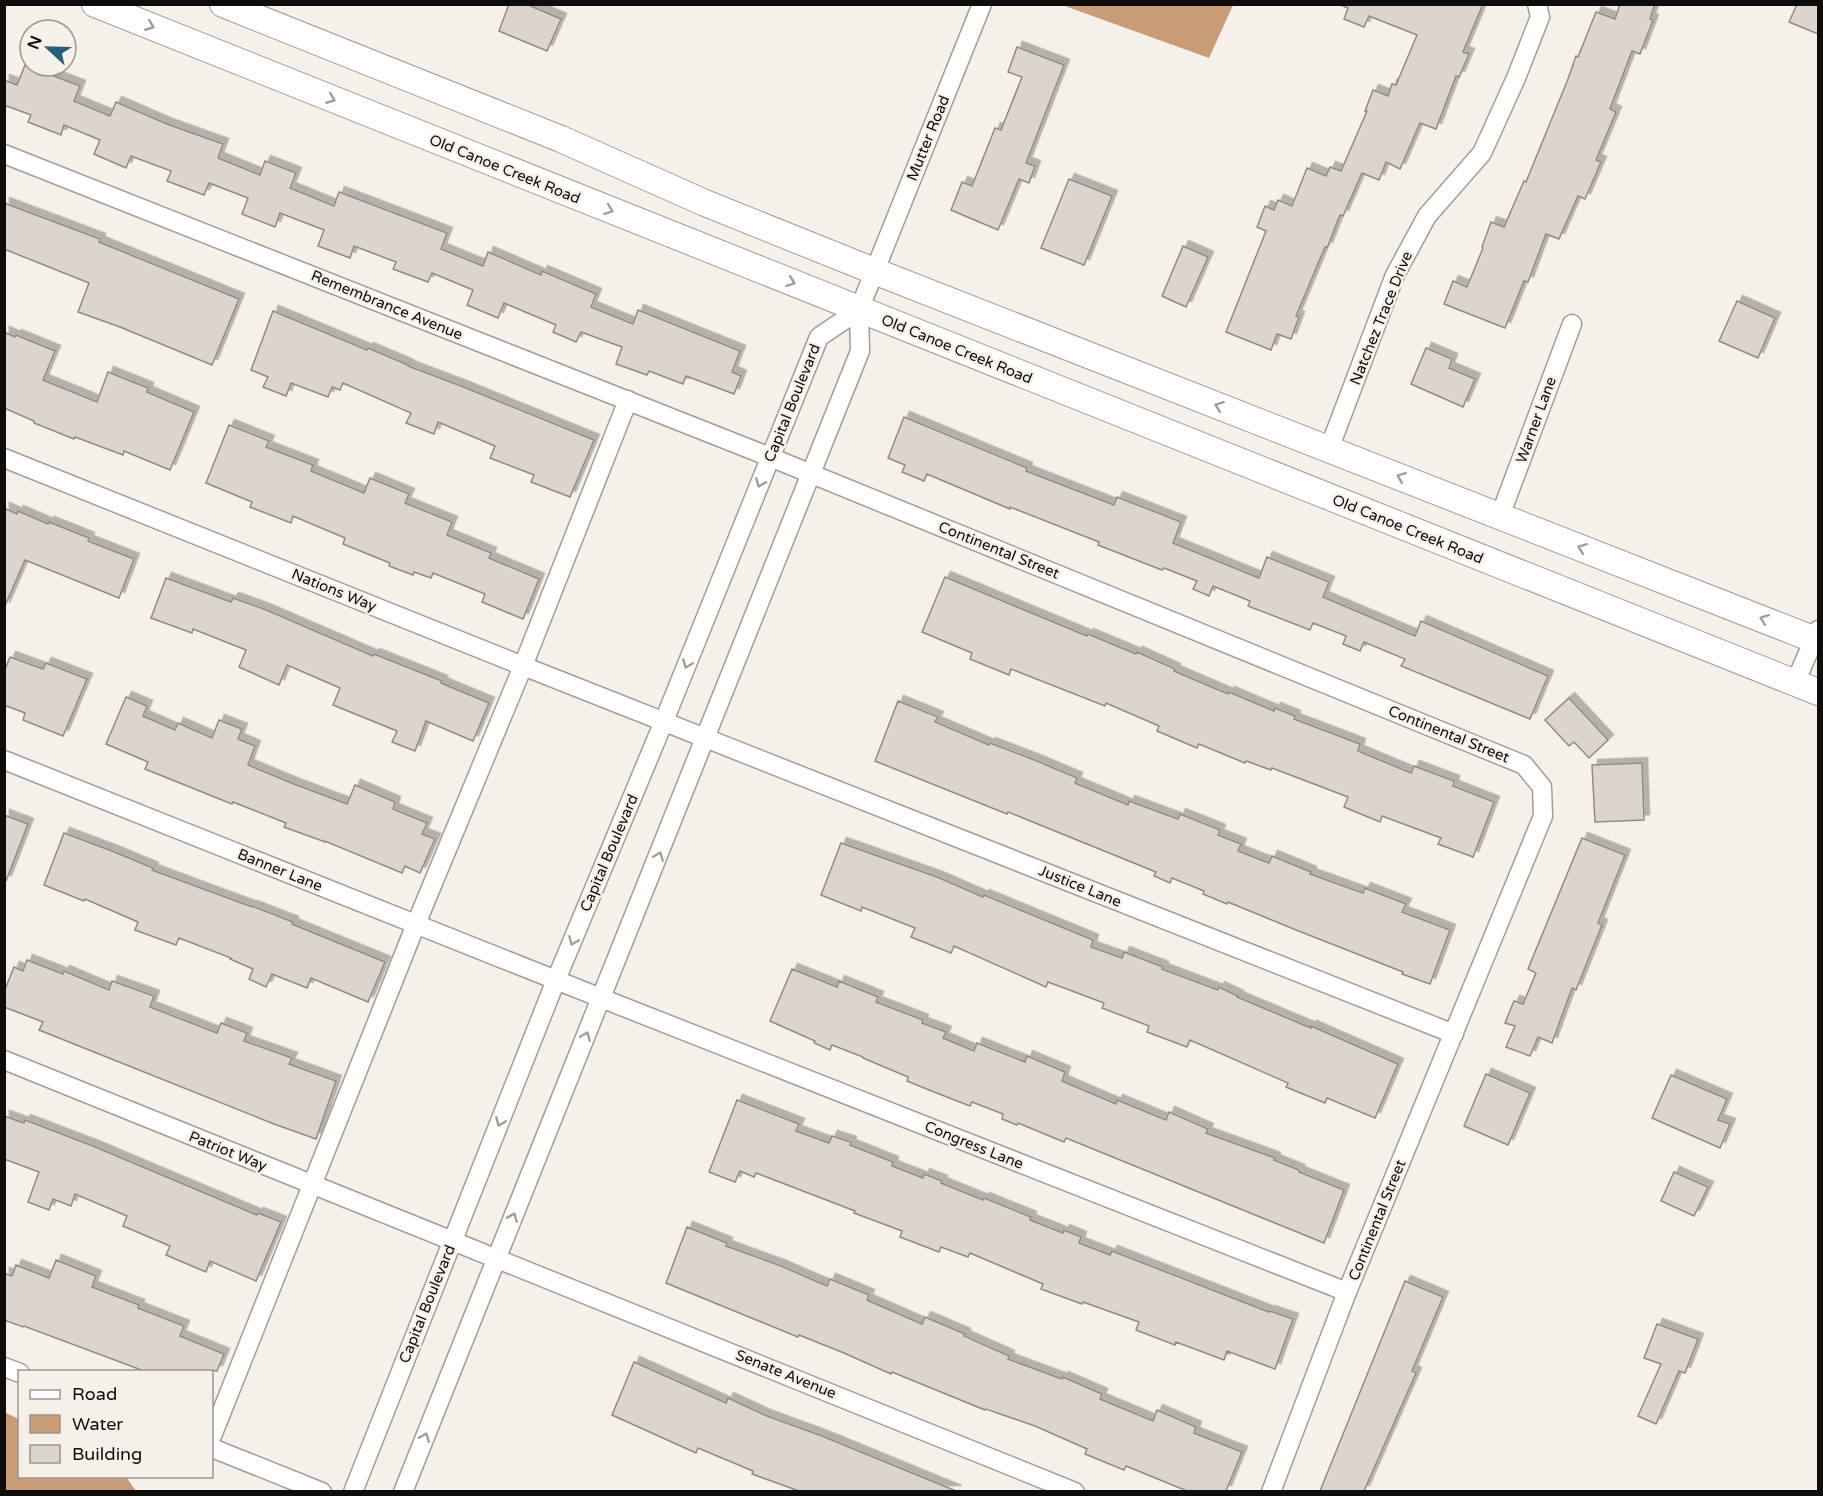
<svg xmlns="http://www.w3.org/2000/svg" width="1823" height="1496" font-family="'Varela Round',sans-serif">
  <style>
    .water { fill: #c89c76 }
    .building { fill: #dbd4cf; stroke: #918b87; stroke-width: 1.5; filter: url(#shadow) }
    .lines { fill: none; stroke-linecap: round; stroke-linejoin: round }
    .minor-casing { stroke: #a39d98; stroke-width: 21 }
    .secondary-casing { stroke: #a39d98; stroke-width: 28 }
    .minor { stroke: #fff; stroke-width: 18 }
    .secondary { stroke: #fff; stroke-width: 26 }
    .oneway { stroke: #9f9e9e }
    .labels { text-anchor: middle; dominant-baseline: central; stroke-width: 5; stroke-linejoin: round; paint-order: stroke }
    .street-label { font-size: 15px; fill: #0f0d0c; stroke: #f6f0ea }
  </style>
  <defs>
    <filter id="shadow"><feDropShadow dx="5.5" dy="-5.5" stdDeviation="0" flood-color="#0004"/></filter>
  </defs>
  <rect width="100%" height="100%" fill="#f6f0ea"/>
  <g class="water">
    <path d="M1062,5H1233L1209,58Z"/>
    <path d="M4,1412L19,1419L20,1476L126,1477L136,1491H5Z"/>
  </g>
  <g class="building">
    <path d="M509,4H526L561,19L547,51L499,31Z"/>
    <path d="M1343,4H1483L1463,52L1469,54L1459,77L1456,76L1436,129L1420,123L1400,169L1386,162L1379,180L1362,173L1343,216L1340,215L1327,248L1325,247L1296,316L1299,317L1291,339L1277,334L1271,350L1226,332L1266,231L1257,227L1265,206L1274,210L1278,200L1292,206L1307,168L1326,176L1330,167L1341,171L1367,111H1365L1373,90L1388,96L1392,84L1396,85L1417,35L1369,16L1364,27L1344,19L1348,8L1343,6Z"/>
    <path d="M1620,4H1655L1650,19L1653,20L1640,54L1632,51L1610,109L1616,112L1596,160L1601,162L1585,199L1578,196L1559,239L1546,234L1528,282L1524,281L1505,328L1444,304L1453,281L1467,287L1483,248L1482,247L1491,222L1504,227L1524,181L1526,182L1568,79L1576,56L1578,57L1596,12L1615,19Z"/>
    <path d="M1797,4H1818V34L1789,22Z"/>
    <path d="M1017,47L1064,65L1026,163L1035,166L1029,183L1019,179L998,230L951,210L962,182L972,186L995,128L1001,130L1022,77L1008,72Z"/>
    <path d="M25,65L80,86L74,101L110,116L116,102L167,124L223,144L218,158L260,175L265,161L296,173L290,188L334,206L339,192L447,233L441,249L483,266L488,252L541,275L542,271L596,294L591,307L633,324L638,310L740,351L732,372L741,376L734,394L686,376L683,384L649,371L647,375L616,364L622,347L581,332L576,342L553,332L556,325L504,303L498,318L467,305L473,290L432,273L428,282L393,269L396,262L354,246L350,258L318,246L324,230L280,213L275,227L242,214L248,198L209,183L204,195L167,181L171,171L131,156L126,168L94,154L100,140L64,125L61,135L28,122L31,115L4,105V80L17,85Z"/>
    <path d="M1069,179L1112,196L1084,265L1041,248Z"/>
    <path d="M4,203L100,239L99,242L239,299L212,365L120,327L78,312L89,283L4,249Z"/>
    <path d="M1183,246L1208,257L1186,307L1162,296Z"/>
    <path d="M1737,301L1775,318L1758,358L1719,341Z"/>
    <path d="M273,311L367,350L368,348L408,365V366L461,386L594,440L570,497L531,482L534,475L490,458L495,446L438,422L434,434L406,423L411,413L343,383L340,390L332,387L328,397L291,383L286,396L263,387L268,377L251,370Z"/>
    <path d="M4,332L15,337L16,335L55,351L43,380L97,402L108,372L148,388L147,392L194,412L170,470L124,451L123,455L75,437L74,439L34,423V421L4,408Z"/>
    <path d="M1426,348L1452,359L1449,368L1475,379L1463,407L1411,384Z"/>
    <path d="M904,417L1027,468L1026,471L1114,505L1117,497L1181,522L1173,543L1259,578L1267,557L1329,582L1323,597L1415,636L1421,621L1548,676L1530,719L1401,666L1405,659L1364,642L1360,651L1343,644L1346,636L1313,623L1310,630L1248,606L1250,601L1213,586L1209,596L1193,589L1197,581L1164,568L1162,570L1098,545L1099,542L1010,507V509L927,474L924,481L902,472L905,465L888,458Z"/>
    <path d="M229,425L269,441L266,447L313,465L311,471L364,493L370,478L409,494L405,503L452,522L447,535L491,553L489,558L539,579L523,619L482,602L485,594L433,573L431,578L414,572L413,575L389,566L390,563L343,544L345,538L293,516L291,523L250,507L252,502L206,483Z"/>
    <path d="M4,508L17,514L18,511L48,524L49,522L89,538L88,541L134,559L119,598L25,560L4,608Z"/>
    <path d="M945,577L1087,636L1088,634L1136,654L1137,652L1175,669L1174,671L1228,694L1229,692L1274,711L1275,708L1295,716L1294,719L1360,744L1358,751L1411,773L1414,766L1454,781L1453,786L1494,802L1473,857L1438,844L1441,838L1382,816L1380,822L1344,807L1348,797L1272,768L1271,770L1246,761L1245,763L1199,744L1197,748L1157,731L1159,726L1106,703L1105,706L1011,669L1009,675L970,659L972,653L922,632Z"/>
    <path d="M166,578L231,602L233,598L264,609L373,656L374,654L442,681L441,683L489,703L473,741L426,721L415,751L392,742L397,731L333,705L340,688L287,665L279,685L239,667L246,650L193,629L192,633L151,618Z"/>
    <path d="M10,657L43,669L46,663L87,679L63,736L23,720L25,713L4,705V672Z"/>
    <path d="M126,697L147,706L143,716L175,730L178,723L212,738L219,720L242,729L238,739L255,746L248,765L294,784L347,804L355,785L395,802L393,809L427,823L422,834L435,839L420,873L405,866L402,873L325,841V842L284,827L286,823L233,802L232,804L145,769L148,762L106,744Z"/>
    <path d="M1569,698L1608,740L1589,758L1574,742L1569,746L1545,720Z"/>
    <path d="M898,701L938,717L935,722L989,745L990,743L1037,761L1077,778L1075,783L1128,805L1129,801L1178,819L1180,814L1220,830L1218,835L1241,844L1238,851L1269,863L1272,856L1311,872L1310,874L1363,893L1365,888L1406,904L1402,912L1450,930L1430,984L1402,974L1403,972L1296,930L1228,902L1227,904L1203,894L1204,891L1172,878L1170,883L1154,876L1156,872L1008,812L1007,814L875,761Z"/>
    <path d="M1642,763L1644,820L1595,822L1592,765Z"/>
    <path d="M4,815L28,824L6,881H4Z"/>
    <path d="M64,833L112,851L153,868L152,870L252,907V906L293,922L292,924L385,962L368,1002L311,978L307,988L272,974L266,987L249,979L253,969L230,959L231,958L179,938L176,945L135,930L138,922L85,899L84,901L44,885Z"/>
    <path d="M1582,838L1625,855L1598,923L1602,925L1576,990L1572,988L1552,1043L1538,1037L1530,1056L1506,1047L1515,1026L1505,1023L1514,1001L1523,1004L1536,973L1528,969Z"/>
    <path d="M841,843L937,877L983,897L984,895L1093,940L1091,947L1122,958L1124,952L1163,967L1162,969L1218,990L1219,987L1238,996L1237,997L1311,1028V1026L1398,1064L1375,1118L1327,1098L1325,1103L1286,1087L1288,1083L1190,1040L1187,1047L1147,1032L1149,1026L1102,1008L1104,1003L1048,982L1046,987L954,946L951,953L911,937L915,928L862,907L861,911L821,895Z"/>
    <path d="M27,960L63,974L64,971L109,990L112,981L154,996L150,1007L217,1033L221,1023L247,1033L244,1041L292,1058L289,1064L336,1081L316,1139L274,1124L39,1030L43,1022L4,1007V992L14,967L23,971Z"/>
    <path d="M792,969L837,987L839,981L878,997L876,1002L923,1020L922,1023L946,1032L943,1038L974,1051L977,1043L1025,1062L1027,1056L1065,1072L1062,1081L1116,1104L1117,1100L1166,1120L1169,1112L1208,1129L1206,1133L1275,1158L1274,1160L1299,1170V1172L1344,1190L1324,1243L1066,1138L1064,1142L1018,1123L1017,1125L1002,1119L1003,1114L972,1102L970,1106L929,1090L907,1081L908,1077L863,1058V1057L832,1045L830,1050L814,1043L815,1041L770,1021Z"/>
    <path d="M1486,1074L1530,1093L1508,1145L1464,1126Z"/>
    <path d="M1671,1075L1727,1099L1718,1120L1730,1124L1720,1148L1652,1118Z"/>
    <path d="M737,1100L799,1124L796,1131L829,1143L832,1136L851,1142L850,1145L893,1162L892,1166L923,1178L924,1174L942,1181L941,1183L983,1200L984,1198L1031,1217L1030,1220L1063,1233L1064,1230L1081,1237L1079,1243L1110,1255L1112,1251L1269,1312L1270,1311L1293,1319L1275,1369L1227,1351L1224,1360L1176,1342L1175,1345L1136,1330L1139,1322L1083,1302L1082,1304L1041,1289L1043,1284L970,1253L968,1257L941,1247L939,1252L900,1237L902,1231L854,1213L855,1211L756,1173L754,1177L740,1171L735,1182L709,1172Z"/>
    <path d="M4,1116L24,1123L25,1120L93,1146L257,1215L258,1213L281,1222L256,1281L210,1261L206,1272L166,1255L170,1246L123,1226L127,1216L75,1194L71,1206L53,1199L49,1210L28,1202L39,1172L4,1159Z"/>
    <path d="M1674,1172L1708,1187L1694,1216L1661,1201Z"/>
    <path d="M687,1227L727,1243L726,1246L781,1266L827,1286L830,1279L869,1295L867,1300L922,1324L925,1317L965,1334L964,1336L1009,1356L1008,1359L1062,1379L1063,1377L1102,1394L1100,1399L1153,1421L1157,1410L1196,1427L1194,1433L1242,1452L1226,1491H1187L1126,1466L1124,1470L1085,1454L1087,1449L1035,1426L986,1409L985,1410L892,1372L891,1374L844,1353L799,1335L798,1337L666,1283Z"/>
    <path d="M56,1260L96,1276L92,1287L139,1305L138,1308L184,1326L180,1336L224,1354L217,1371H144L24,1326L23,1327L4,1320V1273L12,1276L16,1265L49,1278Z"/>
    <path d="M1405,1281L1443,1297L1412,1371L1416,1373L1364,1491H1320Z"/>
    <path d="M1657,1324L1698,1339L1685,1373L1679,1371L1656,1424L1638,1416L1661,1364L1644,1358Z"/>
    <path d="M634,1362L726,1403L728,1398L767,1416L822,1436L956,1491H799L752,1474L753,1471L698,1448L696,1453L612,1415Z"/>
  </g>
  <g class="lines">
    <defs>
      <g id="minor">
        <path d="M4,154L770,457L1524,765L1542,787L1543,816L1347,1292L1271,1492"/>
        <path d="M1329,449L1395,275L1427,216L1482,153L1516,78L1540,17L1537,4"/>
        <path d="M4,458L523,666L1454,1034"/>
        <path d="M1500,516L1572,324"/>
        <path d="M1795,683L1818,630"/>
        <path d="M4,760L601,998L1347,1292"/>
        <path d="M4,1060L1075,1492"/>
        <path d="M4,1367L20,1373"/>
        <path d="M212,1436L416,924L523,666L628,400"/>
        <path d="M212,1448L322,1492"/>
        <path d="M353,1492L556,980L664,721L819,337L859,310"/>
        <path d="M403,1492L860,351L859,310L982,4"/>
      </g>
      <g id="secondary">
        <path d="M95,4L1818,692"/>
        <path d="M223,4L561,139L705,203L874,271L1818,641"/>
      </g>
    </defs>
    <use href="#minor" class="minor-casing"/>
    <use href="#secondary" class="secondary-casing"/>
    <use href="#minor" class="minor"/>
    <use href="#secondary" class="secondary"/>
  </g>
  <defs><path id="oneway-chevron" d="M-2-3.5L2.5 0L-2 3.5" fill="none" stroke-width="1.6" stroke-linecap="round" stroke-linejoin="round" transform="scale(1.5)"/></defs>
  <g class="oneway">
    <use href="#oneway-chevron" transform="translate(150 26) rotate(22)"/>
    <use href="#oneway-chevron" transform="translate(331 99) rotate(22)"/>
    <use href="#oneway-chevron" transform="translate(609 210) rotate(21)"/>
    <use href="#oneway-chevron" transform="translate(791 282) rotate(21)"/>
    <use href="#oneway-chevron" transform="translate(1219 406) rotate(-159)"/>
    <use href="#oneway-chevron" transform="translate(1401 477) rotate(-159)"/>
    <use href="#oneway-chevron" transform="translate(760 483) rotate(112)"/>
    <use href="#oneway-chevron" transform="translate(1582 548) rotate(-159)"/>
    <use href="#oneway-chevron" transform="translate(1764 619) rotate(-159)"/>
    <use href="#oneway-chevron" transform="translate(687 664) rotate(112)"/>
    <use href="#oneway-chevron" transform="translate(659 856) rotate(-68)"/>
    <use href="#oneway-chevron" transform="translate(573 941) rotate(113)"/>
    <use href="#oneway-chevron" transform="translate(586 1036) rotate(-68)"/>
    <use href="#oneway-chevron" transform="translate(500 1122) rotate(112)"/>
    <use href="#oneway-chevron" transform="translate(513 1217) rotate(-68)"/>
    <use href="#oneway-chevron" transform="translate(425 1437) rotate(-68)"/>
  </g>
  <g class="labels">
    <g class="street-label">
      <text transform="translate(928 138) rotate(-68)">Mutter Road</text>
      <text transform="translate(505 169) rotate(22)">Old Canoe Creek Road</text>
      <text transform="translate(387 305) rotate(22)">Remembrance Avenue</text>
      <text transform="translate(1381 318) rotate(-68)">Natchez Trace Drive</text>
      <text transform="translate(957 349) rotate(22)">Old Canoe Creek Road</text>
      <text transform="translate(792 403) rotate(-68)">Capital Boulevard</text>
      <text transform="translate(1536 420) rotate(-70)">Warner Lane</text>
      <text transform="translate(1408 529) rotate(22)">Old Canoe Creek Road</text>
      <text transform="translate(999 550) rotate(22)">Continental Street</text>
      <text transform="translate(334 590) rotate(22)">Nations Way</text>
      <text transform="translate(1449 734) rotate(22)">Continental Street</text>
      <text transform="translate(609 853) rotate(-67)">Capital Boulevard</text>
      <text transform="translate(280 870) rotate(22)">Banner Lane</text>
      <text transform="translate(1080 886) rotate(22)">Justice Lane</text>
      <text transform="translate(974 1145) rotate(22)">Congress Lane</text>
      <text transform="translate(228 1151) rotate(22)">Patriot Way</text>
      <text transform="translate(1377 1220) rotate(-68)">Continental Street</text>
      <text transform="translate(427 1304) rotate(-68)">Capital Boulevard</text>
      <text transform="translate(786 1374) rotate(22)">Senate Avenue</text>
    </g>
  </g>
  <rect width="1823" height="1496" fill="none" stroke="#0f0d0c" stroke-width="12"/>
  <rect x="18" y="1370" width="195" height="108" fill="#f6f0ea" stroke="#9a9591" stroke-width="1.5"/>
  <rect x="30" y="1390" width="30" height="9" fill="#ffffff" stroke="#9a9591" stroke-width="1.5"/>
  <text x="72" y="1400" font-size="18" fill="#0f0d0c">Road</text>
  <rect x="30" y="1415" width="30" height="18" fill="#c89c76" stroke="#9a9591" stroke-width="1.5"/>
  <text x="72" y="1430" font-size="18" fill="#0f0d0c">Water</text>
  <rect x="30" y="1445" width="30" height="18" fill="#dbd4cf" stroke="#9a9591" stroke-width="1.5"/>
  <text x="72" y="1460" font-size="18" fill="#0f0d0c">Building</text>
  <g transform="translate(48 48) rotate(292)"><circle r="28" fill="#f6f0ea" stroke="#9a9591" stroke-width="1.5"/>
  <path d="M0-4.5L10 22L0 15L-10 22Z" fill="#266179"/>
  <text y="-9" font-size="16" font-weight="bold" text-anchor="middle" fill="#0f0d0c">N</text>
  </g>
</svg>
